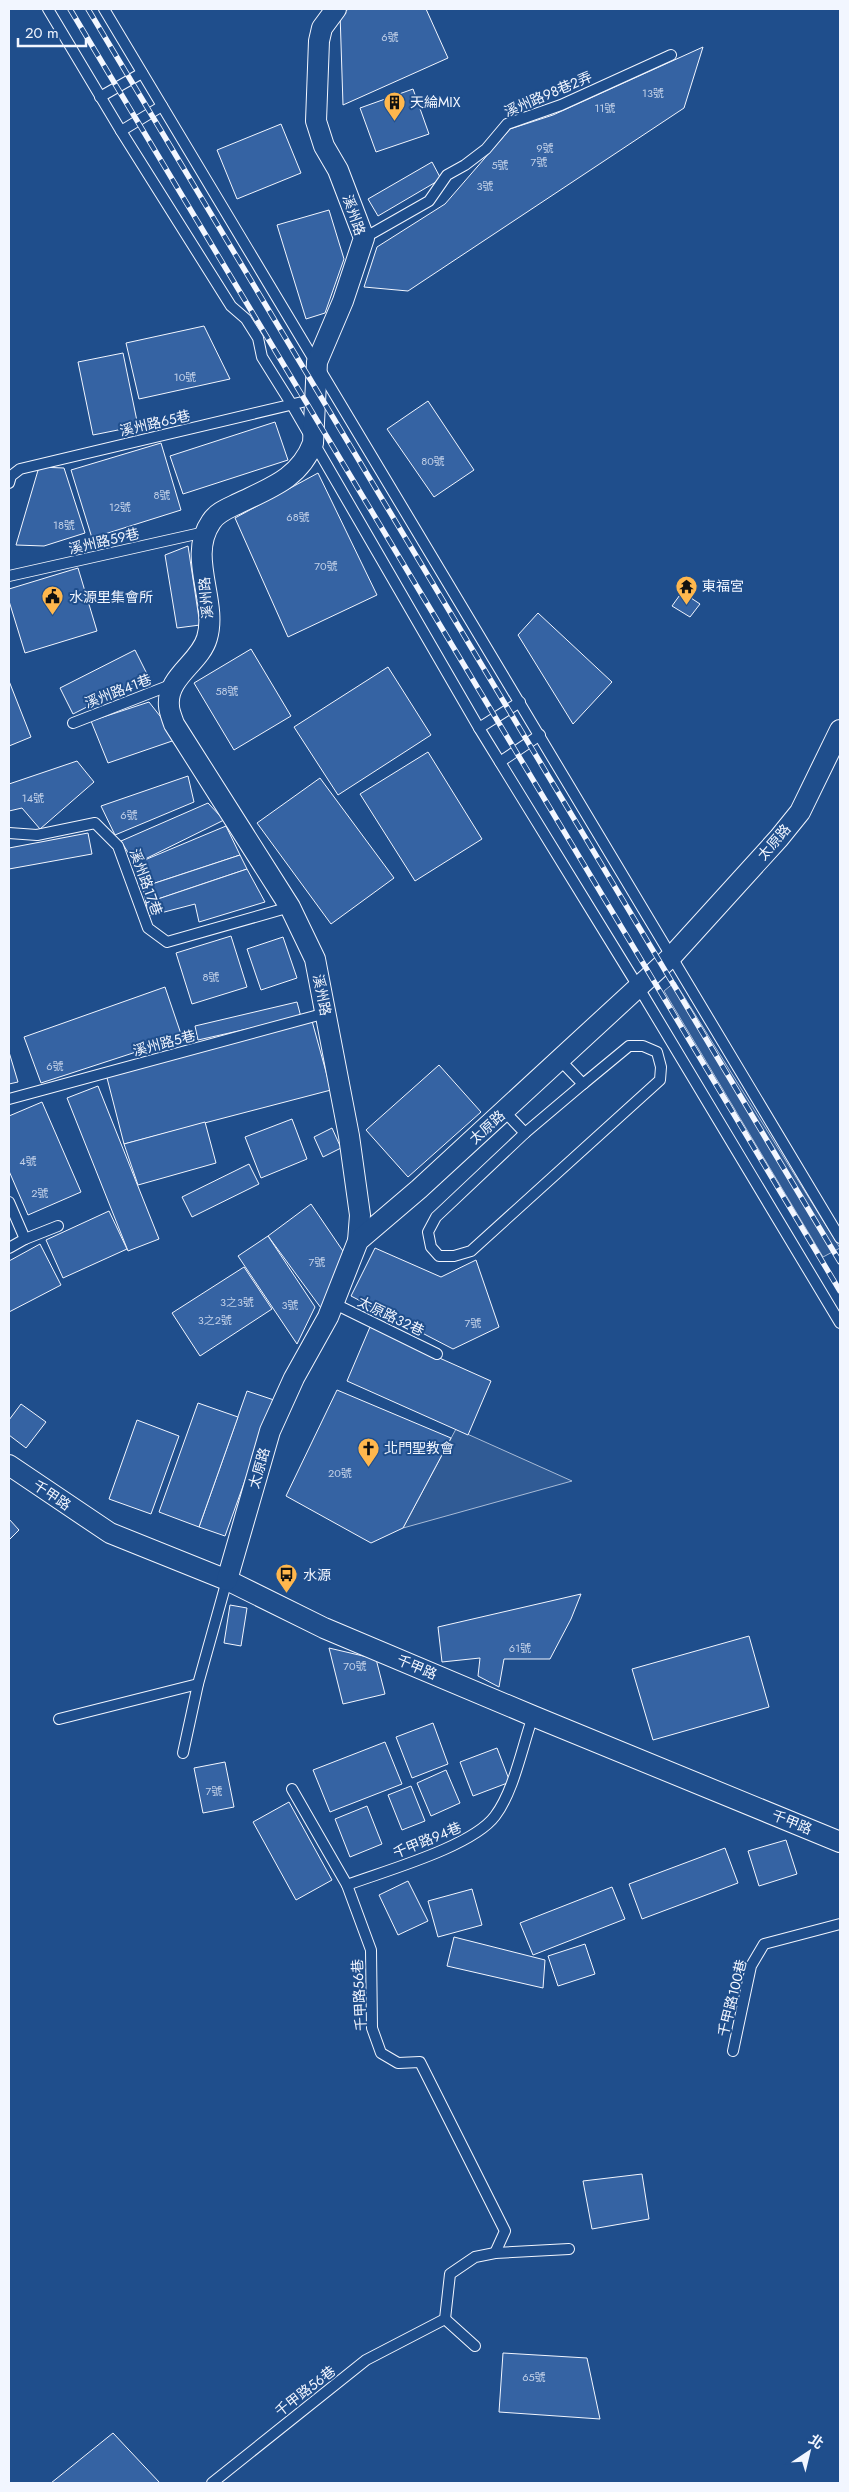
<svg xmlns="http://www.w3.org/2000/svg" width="849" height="2492" font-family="Jost,'Noto Sans TC',sans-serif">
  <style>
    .parking { fill: #305b95; stroke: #a8bbd7 }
    .building { fill: #3563a3; stroke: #f2f6ff }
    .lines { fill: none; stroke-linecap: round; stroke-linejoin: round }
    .lane-casing { stroke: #f2f6ff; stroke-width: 12 }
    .street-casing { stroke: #f2f6ff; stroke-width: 22 }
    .lane { stroke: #1f4e8c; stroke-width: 10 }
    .street { stroke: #1f4e8c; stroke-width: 20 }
    .rail-casing { stroke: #f2f6ff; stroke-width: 5.5 }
    .rail { stroke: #1f4e8c; stroke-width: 4; stroke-dasharray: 11; stroke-linecap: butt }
    .labels { text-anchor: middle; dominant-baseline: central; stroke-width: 4; stroke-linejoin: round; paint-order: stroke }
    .number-label { font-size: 11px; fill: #c3d1e8 }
    .street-label { font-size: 14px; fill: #f2f6ff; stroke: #1f4e8c }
    .poi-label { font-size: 14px; fill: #f2f6ff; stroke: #1f4e8c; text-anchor: start }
  </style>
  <rect width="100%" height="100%" fill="#1f4e8c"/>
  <g class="parking">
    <path d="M675,982L840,1248L823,1257L664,991Z"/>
    <path d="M456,1429L572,1481L403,1528Z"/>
  </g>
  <g class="building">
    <path d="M349,9H426L448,58L343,105L340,13Z"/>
    <path d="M703,47L684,108L408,291L364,287L377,247L445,204L510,129L553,115Z"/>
    <path d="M413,89L429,134L376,152L360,108Z"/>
    <path d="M281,124L301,173L237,199L217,150Z"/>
    <path d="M432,162L441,179L378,216L368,199Z"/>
    <path d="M329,210L344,259L325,313L306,319L277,225Z"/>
    <path d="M204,326L230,379L139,399L126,343Z"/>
    <path d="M123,353L138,426L93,435L78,362Z"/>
    <path d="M428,401L474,470L434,497L387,429Z"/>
    <path d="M275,422L288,460L183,494L170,456Z"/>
    <path d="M161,443L181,510L92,538L71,470Z"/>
    <path d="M39,467L64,468L85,533L44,546L16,545Z"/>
    <path d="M318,473L377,595L288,637L235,518Z"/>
    <path d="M188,546L200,625L177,628L165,555Z"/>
    <path d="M78,568L97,631L25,653L9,601V589Z"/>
    <path d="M682,592L700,604L690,617L672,606Z"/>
    <path d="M538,613L612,682L573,724L518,635Z"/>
    <path d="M251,649L291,716L234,750L194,683Z"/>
    <path d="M135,650L148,676L73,714L60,688Z"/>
    <path d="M388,667L431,735L338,795L294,727Z"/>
    <path d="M9,681L31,737L9,746Z"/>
    <path d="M149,702L178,739L108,763L91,721Z"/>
    <path d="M428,752L482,839L415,881L360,794Z"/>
    <path d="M77,761L94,782L40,829L22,808L9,811V784Z"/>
    <path d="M188,776L194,802L115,835L101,806Z"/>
    <path d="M320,778L394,878L331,924L257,823Z"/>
    <path d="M208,803L224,820L135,864L121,841Z"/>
    <path d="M226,826L240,855L143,887L135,864Z"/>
    <path d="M88,833L92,854L9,869V848Z"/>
    <path d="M240,855L247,869L146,903L143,887Z"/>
    <path d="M247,869L265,902L199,922L195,904L149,916L146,903Z"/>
    <path d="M231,936L247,987L192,1004L176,953Z"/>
    <path d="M283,937L297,978L261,990L247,949Z"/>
    <path d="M165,987L182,1037L41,1083L24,1037Z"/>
    <path d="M297,1002L301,1017L198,1040L195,1026Z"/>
    <path d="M312,1021L331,1090L124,1144L106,1074Z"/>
    <path d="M9,1052L18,1082L9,1084Z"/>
    <path d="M439,1065L481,1112L408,1177L366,1130Z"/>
    <path d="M98,1086L159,1239L128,1251L67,1098Z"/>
    <path d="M42,1102L81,1192L28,1215L9,1171V1116Z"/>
    <path d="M292,1119L307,1159L261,1178L245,1137Z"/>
    <path d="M205,1122L216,1163L138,1185L124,1144Z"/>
    <path d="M332,1128L341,1148L323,1157L314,1137Z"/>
    <path d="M249,1164L259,1184L192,1217L182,1197Z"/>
    <path d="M311,1204L347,1257L321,1308L268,1236Z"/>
    <path d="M109,1211L127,1249L63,1278L46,1240Z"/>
    <path d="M268,1236L315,1307L297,1344L238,1256Z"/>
    <path d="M40,1244L61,1285L9,1312V1261Z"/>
    <path d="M375,1248L441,1277L476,1260L499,1327L453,1349L351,1296Z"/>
    <path d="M244,1267L272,1309L200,1356L172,1313Z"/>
    <path d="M370,1327L491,1381L468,1435L347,1381Z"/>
    <path d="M337,1390L451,1438L403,1528L371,1543L286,1496Z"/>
    <path d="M247,1391L274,1400L225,1536L199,1527Z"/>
    <path d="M198,1403L238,1417L199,1527L159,1512Z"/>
    <path d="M21,1404L46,1422L26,1448L9,1435V1420Z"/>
    <path d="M137,1420L179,1436L151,1514L109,1499Z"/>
    <path d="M9,1519L19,1530L9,1540Z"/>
    <path d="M581,1594L571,1619L550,1659H504L499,1687L478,1676L480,1658L442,1662L438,1627Z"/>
    <path d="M230,1605L247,1608L241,1646L224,1643Z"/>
    <path d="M749,1636L769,1707L653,1740L632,1669Z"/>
    <path d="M329,1648L376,1659L385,1694L343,1704Z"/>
    <path d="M433,1723L448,1764L412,1778L396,1737Z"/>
    <path d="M385,1742L402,1784L330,1812L313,1770Z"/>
    <path d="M497,1748L510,1782L473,1796L460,1762Z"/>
    <path d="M225,1762L234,1807L203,1813L194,1768Z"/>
    <path d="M446,1770L460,1803L431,1816L417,1783Z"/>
    <path d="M411,1786L425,1821L402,1830L388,1795Z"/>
    <path d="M289,1802L332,1880L296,1900L253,1822Z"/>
    <path d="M367,1806L382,1844L350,1857L335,1819Z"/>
    <path d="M786,1840L797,1874L759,1886L748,1851Z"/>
    <path d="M725,1848L738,1883L642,1919L629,1884Z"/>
    <path d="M408,1881L428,1921L398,1935L379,1895Z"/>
    <path d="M612,1887L625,1919L533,1955L520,1923Z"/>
    <path d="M472,1889L482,1925L438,1937L428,1901Z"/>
    <path d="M454,1937L545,1960L543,1988L447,1966Z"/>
    <path d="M585,1944L595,1974L558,1986L548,1956Z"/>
    <path d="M642,2174L649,2219L592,2229L583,2181Z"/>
    <path d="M503,2353L587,2358L600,2419L499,2412Z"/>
    <path d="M113,2433L160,2483H51Z"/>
  </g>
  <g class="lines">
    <defs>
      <g id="lane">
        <path d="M48,9L121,131L231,306L246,319L258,338L262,357L292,405L479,728L639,988L840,1323"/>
        <path d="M104,9L840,1238"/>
        <path d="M100,97L142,73"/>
        <path d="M121,131L162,106"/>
        <path d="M364,238L429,201L447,175L465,165L486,149L507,124L561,105L671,55"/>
        <path d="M9,483L11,476L20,469L315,399"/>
        <path d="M9,576L205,532"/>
        <path d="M73,723L173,684"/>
        <path d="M479,728L520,702"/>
        <path d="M500,762L540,735"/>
        <path d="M9,833L37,835L95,823L118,846L148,928L167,942L290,907"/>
        <path d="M9,1099L326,1013"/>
        <path d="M504,1111L525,1133L436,1217L428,1232L431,1247L439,1256H454L471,1251L660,1080L661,1067L657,1052L643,1046H629L583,1084L560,1060"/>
        <path d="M525,1133L583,1084"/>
        <path d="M9,1202L25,1239"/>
        <path d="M9,1248L25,1239L58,1226"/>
        <path d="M333,1303L437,1354"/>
        <path d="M59,1719L198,1684L227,1580"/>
        <path d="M183,1753L198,1684"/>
        <path d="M292,1789L347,1885L371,1950L372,2028L381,2053L398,2063L420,2062L505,2231L495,2253"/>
        <path d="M347,1885C384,1871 472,1847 495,1816C514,1791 522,1747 533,1716"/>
        <path d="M733,2051L751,1966L764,1944L840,1924"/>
        <path d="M445,2319L475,2346"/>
        <path d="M212,2483L366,2360L445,2319L450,2274L475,2257L495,2253L569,2249"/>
      </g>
      <g id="street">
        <path d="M336,9L322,28L319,41L316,121L324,146L338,170L364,238L343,301L317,362L313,443C300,478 270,488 239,503C229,508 217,512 211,522C187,557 218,601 207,638C200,663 166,677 169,706C169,711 172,718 174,724L290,907L315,959L349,1136L360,1215L358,1241"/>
        <path d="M9,1465L110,1533L227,1580L324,1628L533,1716L840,1842"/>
        <path d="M227,1580L270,1431L294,1378L328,1317L358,1241L419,1189L672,956L779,838L800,812L840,730"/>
      </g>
    </defs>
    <use href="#lane" class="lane-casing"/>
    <use href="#street" class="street-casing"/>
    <use href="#lane" class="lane"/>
    <use href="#street" class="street"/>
    <defs>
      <g id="rail">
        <path d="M70,9L840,1291"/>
        <path d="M88,9L840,1262"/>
      </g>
    </defs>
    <use href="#rail" class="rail-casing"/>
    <use href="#rail" class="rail"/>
  </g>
  <defs>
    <symbol id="building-pin" viewBox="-11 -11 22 30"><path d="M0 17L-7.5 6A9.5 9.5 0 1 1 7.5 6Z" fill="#ffb74d" stroke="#1f4e8c"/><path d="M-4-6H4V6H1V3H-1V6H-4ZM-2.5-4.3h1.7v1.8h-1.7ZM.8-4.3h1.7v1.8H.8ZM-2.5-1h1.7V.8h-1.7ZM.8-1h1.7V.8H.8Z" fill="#111"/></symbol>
    <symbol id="temple-pin" viewBox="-11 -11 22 30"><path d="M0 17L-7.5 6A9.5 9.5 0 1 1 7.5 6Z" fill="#ffb74d" stroke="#1f4e8c"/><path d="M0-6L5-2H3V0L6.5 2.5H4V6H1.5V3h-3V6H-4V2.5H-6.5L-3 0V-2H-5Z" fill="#111"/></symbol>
    <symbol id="civic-pin" viewBox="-11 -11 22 30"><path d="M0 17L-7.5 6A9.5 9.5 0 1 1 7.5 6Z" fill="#ffb74d" stroke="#1f4e8c"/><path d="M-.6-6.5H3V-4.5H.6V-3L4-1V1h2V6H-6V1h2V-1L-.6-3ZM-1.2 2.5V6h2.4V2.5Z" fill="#111"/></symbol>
    <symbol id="church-pin" viewBox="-11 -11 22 30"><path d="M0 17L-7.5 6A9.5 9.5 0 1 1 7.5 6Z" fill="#ffb74d" stroke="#1f4e8c"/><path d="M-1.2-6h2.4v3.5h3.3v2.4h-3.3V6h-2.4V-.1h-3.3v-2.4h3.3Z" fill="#111"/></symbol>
    <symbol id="bus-pin" viewBox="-11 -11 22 30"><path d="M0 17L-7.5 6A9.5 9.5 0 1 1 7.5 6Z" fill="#ffb74d" stroke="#1f4e8c"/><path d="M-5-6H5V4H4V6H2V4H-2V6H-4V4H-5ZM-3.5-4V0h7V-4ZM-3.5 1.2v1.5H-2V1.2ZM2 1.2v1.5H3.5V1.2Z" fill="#111"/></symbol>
  </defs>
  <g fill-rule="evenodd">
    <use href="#building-pin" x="382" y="90" width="25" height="34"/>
    <use href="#temple-pin" x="674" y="574" width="25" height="34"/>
    <use href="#civic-pin" x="40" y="584" width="25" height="34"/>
    <use href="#church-pin" x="356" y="1436" width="25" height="34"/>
    <use href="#bus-pin" x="274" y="1562" width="25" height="34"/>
  </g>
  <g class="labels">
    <g class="number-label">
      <text x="390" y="37">6號</text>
      <text x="653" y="93">13號</text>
      <text x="605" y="108">11號</text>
      <text x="545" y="148">9號</text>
      <text x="539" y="162">7號</text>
      <text x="500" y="165">5號</text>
      <text x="485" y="186">3號</text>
      <text x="185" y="377">10號</text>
      <text x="433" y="461">80號</text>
      <text x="162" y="495">8號</text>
      <text x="120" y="507">12號</text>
      <text x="298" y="517">68號</text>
      <text x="64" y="525">18號</text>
      <text x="326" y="566">70號</text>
      <text x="227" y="691">58號</text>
      <text x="33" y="798">14號</text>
      <text x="129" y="815">6號</text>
      <text x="211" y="977">8號</text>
      <text x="55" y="1066">6號</text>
      <text x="28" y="1161">4號</text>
      <text x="40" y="1193">2號</text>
      <text x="317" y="1262">7號</text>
      <text x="237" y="1302">3之3號</text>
      <text x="290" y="1305">3號</text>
      <text x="215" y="1320">3之2號</text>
      <text x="473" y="1323">7號</text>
      <text x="340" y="1473">20號</text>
      <text x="520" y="1648">61號</text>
      <text x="355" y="1666">70號</text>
      <text x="214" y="1791">7號</text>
      <text x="534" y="2377">65號</text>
    </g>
    <g class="street-label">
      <text transform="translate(548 94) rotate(-23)">溪州路98巷2弄</text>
      <text transform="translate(354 215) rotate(71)">溪州路</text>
      <text transform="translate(155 423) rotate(-13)">溪州路65巷</text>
      <text transform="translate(104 541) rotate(-13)">溪州路59巷</text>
      <text transform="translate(206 598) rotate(-95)">溪州路</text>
      <text transform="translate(118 691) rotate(-21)">溪州路41巷</text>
      <text transform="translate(774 842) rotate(-49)">太原路</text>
      <text transform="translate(146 882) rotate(70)">溪州路17巷</text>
      <text transform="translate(322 995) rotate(79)">溪州路</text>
      <text transform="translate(164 1043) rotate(-15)">溪州路5巷</text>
      <text transform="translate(487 1127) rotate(-42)">太原路</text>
      <text transform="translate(391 1316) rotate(26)">太原路32巷</text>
      <text transform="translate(259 1468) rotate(-74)">太原路</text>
      <text transform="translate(52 1495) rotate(34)">千甲路</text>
      <text transform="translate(417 1667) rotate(23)">千甲路</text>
      <text transform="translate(792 1822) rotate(22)">千甲路</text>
      <text transform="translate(427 1840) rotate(-22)">千甲路94巷</text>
      <text transform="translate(359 1995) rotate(-93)">千甲路56巷</text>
      <text transform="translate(732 1998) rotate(-76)">千甲路100巷</text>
      <text transform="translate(305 2391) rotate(-38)">千甲路56巷</text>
    </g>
    <g class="poi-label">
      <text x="410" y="102">天綸MIX</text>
      <text x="702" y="586">東福宮</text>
      <text x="69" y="597">水源里集會所</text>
      <text x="384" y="1448">北門聖教會</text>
      <text x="303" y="1575">水源</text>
    </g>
  </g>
  <rect width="849" height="2492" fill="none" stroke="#f2f6ff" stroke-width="20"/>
  <g transform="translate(809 2452) rotate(35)" stroke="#1f4e8c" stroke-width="4" paint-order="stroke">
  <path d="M0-4L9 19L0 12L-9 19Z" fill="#f2f6ff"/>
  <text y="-8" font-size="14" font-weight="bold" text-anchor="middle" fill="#f2f6ff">北</text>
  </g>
  <path d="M18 38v8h68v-8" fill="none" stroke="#f2f6ff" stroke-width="2.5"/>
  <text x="25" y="38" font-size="15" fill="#f2f6ff" stroke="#1f4e8c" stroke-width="4" paint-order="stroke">20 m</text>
</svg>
